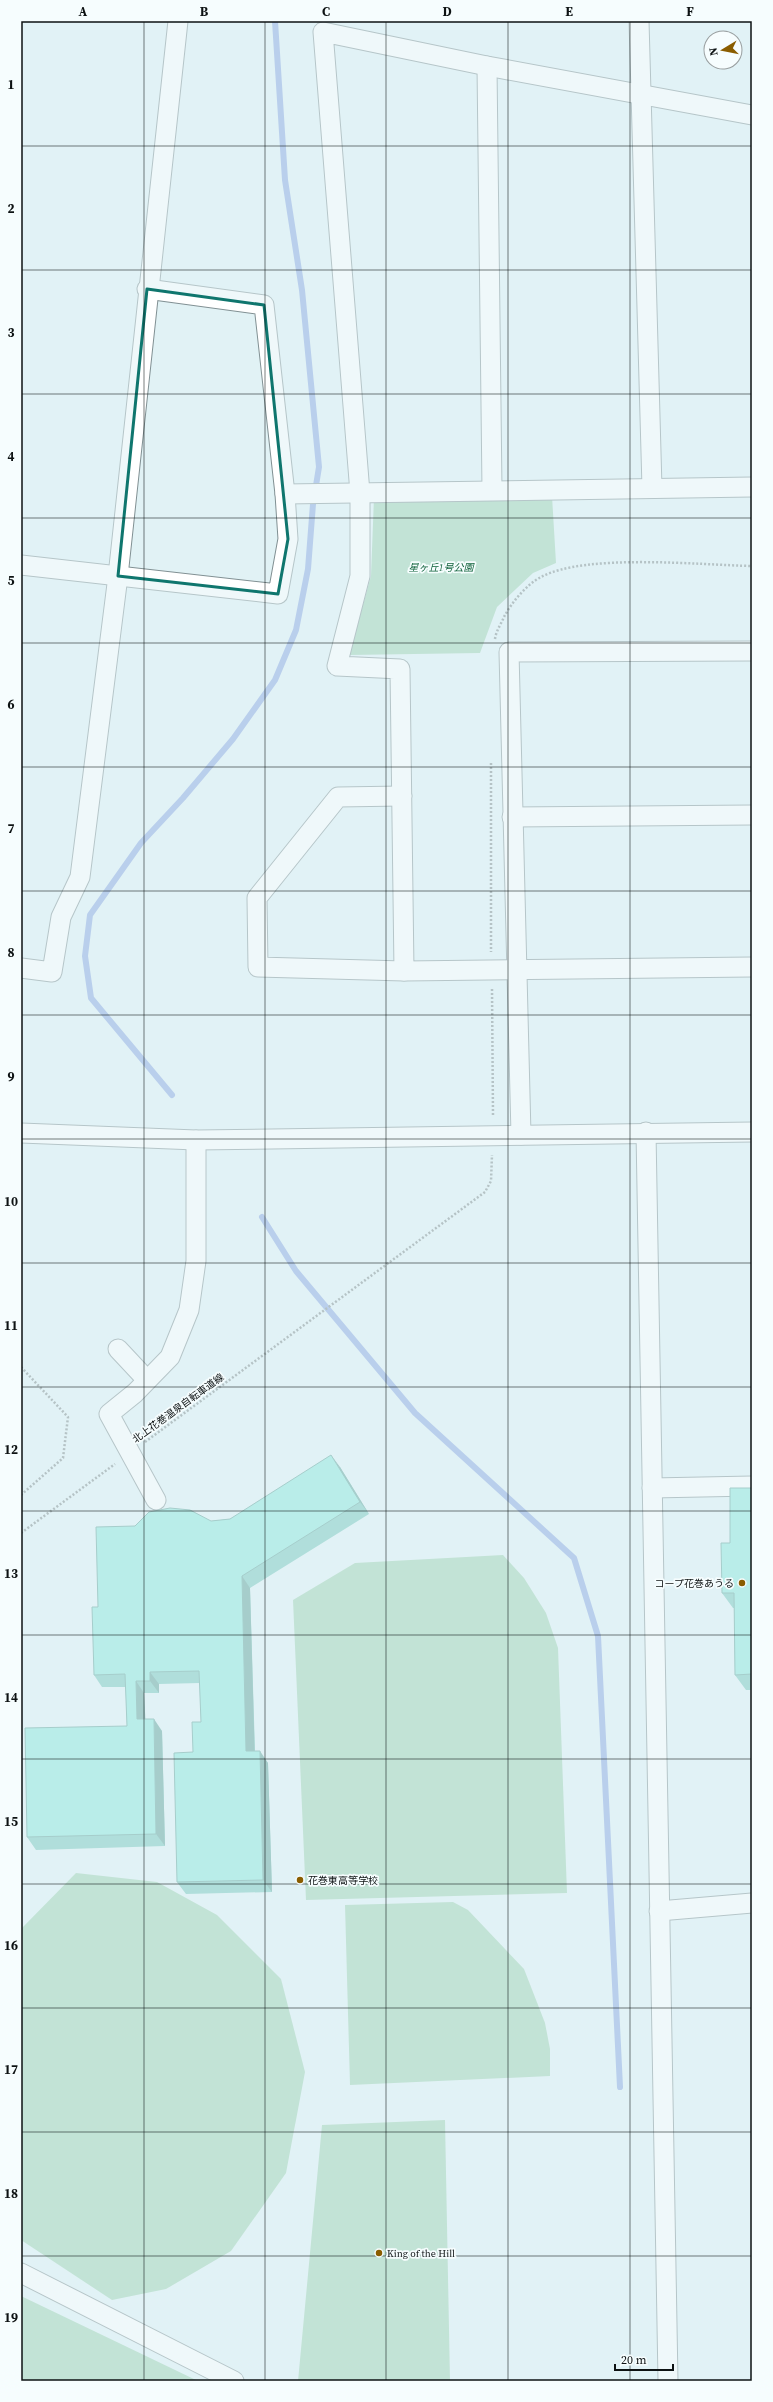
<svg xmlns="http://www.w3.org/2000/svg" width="773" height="2402" font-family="'Source Serif 4','Noto Sans JP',serif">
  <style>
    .green { fill: #9cd0b0 }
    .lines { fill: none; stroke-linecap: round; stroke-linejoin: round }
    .stream { stroke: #88a5e0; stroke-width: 6 }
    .minor-casing { stroke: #819093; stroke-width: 21 }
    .path { stroke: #7f8a8c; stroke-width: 2.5; stroke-dasharray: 2 2; stroke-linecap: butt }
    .minor { stroke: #fff; stroke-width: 19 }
    .wall { fill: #74c6bb }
    .shaded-wall { fill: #5ea198 }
    .building { fill: #87e6d9; stroke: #5ea198 }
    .marked { fill: none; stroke: #0f766e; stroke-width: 3; stroke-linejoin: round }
    .grid { fill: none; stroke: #0d1213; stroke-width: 1; stroke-opacity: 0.55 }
    .poi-dot { fill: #8a5d00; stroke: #f6fdfe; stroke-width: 1.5 }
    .labels { text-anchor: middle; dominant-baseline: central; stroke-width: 3.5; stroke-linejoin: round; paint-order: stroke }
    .park-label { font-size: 10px; font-style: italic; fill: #11633c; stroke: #f6fdfe }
    .street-label { font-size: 10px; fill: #0d1213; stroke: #f6fdfe }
    .poi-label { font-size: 10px; fill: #0d1213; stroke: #f6fdfe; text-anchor: start }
    .neatline { fill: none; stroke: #0d1213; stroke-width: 1.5 }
    .grid-label { font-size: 13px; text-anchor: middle; font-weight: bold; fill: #0d1213 }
  </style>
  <rect width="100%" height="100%" fill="#e1f2f5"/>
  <g class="green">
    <path d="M552,496L556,563L533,573L497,607L480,653L349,655L371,576L374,497Z"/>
    <path d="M503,1555L524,1578L546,1613L558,1648L567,1893L306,1900L293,1600L355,1563Z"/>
    <path d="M76,1873L157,1882L217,1915L281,1979L305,2072L286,2173L231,2251L166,2289L112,2300L21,2240V1929Z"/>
    <path d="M453,1902L468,1910L524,1969L545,2023L550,2049V2076L350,2085L345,1905Z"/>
    <path d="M445,2120L450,2381H298L322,2125Z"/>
    <path d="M21,2296L198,2381H21Z"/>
  </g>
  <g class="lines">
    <g class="stream">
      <path d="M172,1095L91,998L85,956L90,915L141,843L183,798L233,739L275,680L296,630L308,569L313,504L319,467L302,290L285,180L275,21"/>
      <path d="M262,1217L296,1271L415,1413L574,1558L598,1636L620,2087"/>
    </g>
    <defs>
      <g id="minor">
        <path d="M639,21L652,488"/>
        <path d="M487,66L492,490"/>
        <path d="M752,115L487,66L323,32L360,493V576L337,666L400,669L404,971L752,967"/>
        <path d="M285,494L752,487"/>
        <path d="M21,565L278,594L288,539L285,494L264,305L147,289"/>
        <path d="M402,796L338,797L257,898L258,967L404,971"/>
        <path d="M512,817L752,815"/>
        <path d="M21,968L52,972L61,917L80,877L118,576L178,21"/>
        <path d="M646,1132L668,2381"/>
        <path d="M21,1133L196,1140L752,1132"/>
        <path d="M521,1135L509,652L752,651"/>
        <path d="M118,1349L147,1380"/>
        <path d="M652,1488L752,1486"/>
        <path d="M156,1500L109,1414L135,1393L170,1357L189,1310L196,1261V1140"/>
        <path d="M659,1911L752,1903"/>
        <path d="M21,2273L234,2381"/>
      </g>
    </defs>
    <use href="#minor" class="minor-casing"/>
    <g class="path">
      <path d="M495,639C496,631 501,624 504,617C512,602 526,585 541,577C586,553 700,565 752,566"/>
      <path d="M491,763V952"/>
      <path d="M492,989L493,1116"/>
      <path d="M21,1367L68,1417L63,1458L21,1495"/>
      <path d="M145,1442L485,1192L491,1181L492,1155"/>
      <path d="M21,1533L115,1464"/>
    </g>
    <use href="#minor" class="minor"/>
  </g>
  <g class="wall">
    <path d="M340,1467L369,1514L250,1588L255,1751L268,1763L272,1892L186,1894L177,1882L193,1752L201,1722L200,1683L159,1684V1693H144L145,1719L162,1731L165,1846L36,1850L27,1837L127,1726L126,1687H102L94,1675L98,1607L135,1526L211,1521L230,1519Z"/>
    <path d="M752,1488V1690H746L735,1675L734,1608H733L722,1593L730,1543Z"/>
  </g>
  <g class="shaded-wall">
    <path d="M331,1455L340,1467L369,1514L360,1502Z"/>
    <path d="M242,1576L250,1588L255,1763L246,1751Z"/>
    <path d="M150,1672L159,1684V1693L150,1681Z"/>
    <path d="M136,1681L144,1693L146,1731L137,1719Z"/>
    <path d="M154,1719L162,1731L165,1846L156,1834Z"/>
    <path d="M260,1751L268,1763L272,1892L263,1880Z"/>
  </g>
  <g class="building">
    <path d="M331,1455L360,1502L242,1576L246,1751H260L263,1880L177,1882L174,1753L193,1752L192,1722H201L199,1671L150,1672V1681H136L137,1719H154L156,1834L27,1837L25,1728L127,1726L125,1674L94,1675L92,1607H98L96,1527L135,1526L149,1512L170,1508L190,1510L211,1521L230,1519Z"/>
    <path d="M730,1488H752V1674L735,1675L734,1593H722L721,1543H730Z"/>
  </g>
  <path d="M0 0H773V2402H0ZM147,289L264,305L288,539L278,594L118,576Z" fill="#e1f2f5" fill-opacity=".55" fill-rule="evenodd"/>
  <path class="marked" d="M147,289L264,305L288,539L278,594L118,576Z"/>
  <path class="grid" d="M144,21V2381M265,21V2381M386,21V2381M508,21V2381M630,21V2381M21,146H752M21,270H752M21,394H752M21,518H752M21,643H752M21,767H752M21,891H752M21,1015H752M21,1139H752M21,1263H752M21,1387H752M21,1511H752M21,1635H752M21,1759H752M21,1884H752M21,2008H752M21,2132H752M21,2256H752"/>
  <g class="poi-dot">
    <circle cx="742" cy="1583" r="4"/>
    <circle cx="300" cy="1880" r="4"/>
    <circle cx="379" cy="2253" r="4"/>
  </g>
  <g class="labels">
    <g class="park-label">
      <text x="441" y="567">星ヶ丘1号公園</text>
    </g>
    <g class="street-label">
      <text transform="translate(178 1408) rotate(-36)">北上花巻温泉自転車道線</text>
    </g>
    <g class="poi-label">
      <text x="734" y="1583" text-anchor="end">コープ花巻あうる</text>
      <text x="308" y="1880">花巻東高等学校</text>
      <text x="387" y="2253">King of the Hill</text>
    </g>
  </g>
  <rect width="773" height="2402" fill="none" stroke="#f6fdfe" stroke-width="44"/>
  <g transform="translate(723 50) rotate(260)"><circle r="19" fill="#f6fdfe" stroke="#999fa0"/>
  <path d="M0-3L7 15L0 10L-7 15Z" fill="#8a5d00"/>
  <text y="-6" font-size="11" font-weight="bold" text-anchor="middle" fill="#0d1213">N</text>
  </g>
  <path d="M615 2364v6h58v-6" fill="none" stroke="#0d1213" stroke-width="2"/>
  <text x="621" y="2364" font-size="12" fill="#0d1213" stroke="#f6fdfe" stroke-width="3" paint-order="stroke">20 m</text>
  <rect x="22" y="22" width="729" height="2358" class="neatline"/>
  <g class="grid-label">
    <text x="83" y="16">A</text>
    <text x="204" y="16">B</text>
    <text x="326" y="16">C</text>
    <text x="447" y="16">D</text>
    <text x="569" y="16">E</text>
    <text x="690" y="16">F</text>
    <text x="11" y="89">1</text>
    <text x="11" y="213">2</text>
    <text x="11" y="337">3</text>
    <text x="11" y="461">4</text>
    <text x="11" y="585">5</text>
    <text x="11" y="709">6</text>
    <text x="11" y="833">7</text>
    <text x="11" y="957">8</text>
    <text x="11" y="1081">9</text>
    <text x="11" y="1206">10</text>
    <text x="11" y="1330">11</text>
    <text x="11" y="1454">12</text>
    <text x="11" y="1578">13</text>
    <text x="11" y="1702">14</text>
    <text x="11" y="1826">15</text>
    <text x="11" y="1950">16</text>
    <text x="11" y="2074">17</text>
    <text x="11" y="2198">18</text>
    <text x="11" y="2322">19</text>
  </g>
</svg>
